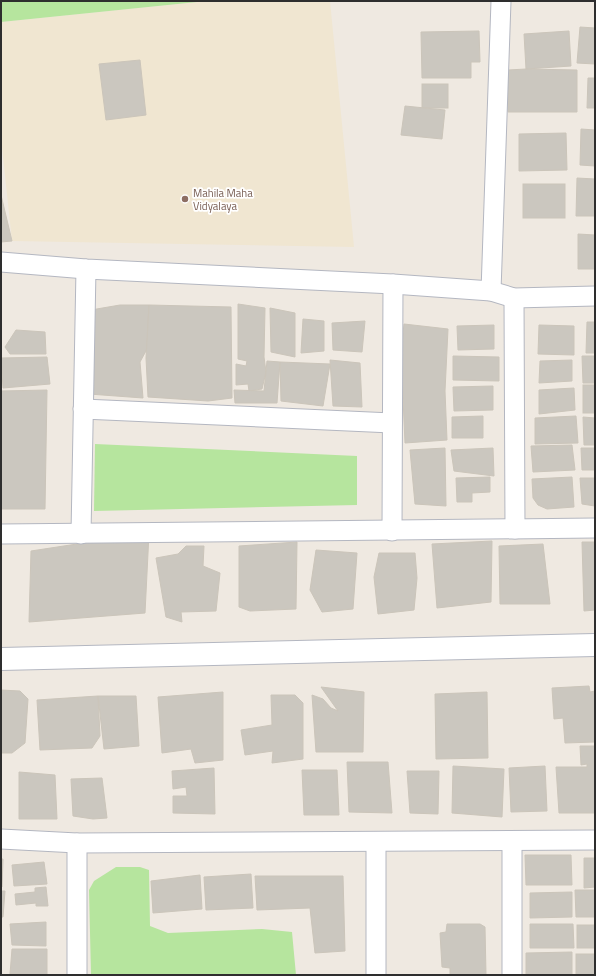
<svg xmlns="http://www.w3.org/2000/svg" width="596" height="976" font-family="'Titillium Web',sans-serif">
  <style>
    .education { fill: #f0e6d1 }
    .green { fill: #b6e59e }
    .building { fill: #cbc7bf; stroke: #cbc5ba }
    .lines { fill: none; stroke-linecap: round; stroke-linejoin: round }
    .minor-casing { stroke: #b4b7c1; stroke-width: 21 }
    .tertiary-casing { stroke: #b4b7c1; stroke-width: 24 }
    .minor { stroke: #fff; stroke-width: 19 }
    .tertiary { stroke: #fff; stroke-width: 22 }
    .education-dot { fill: #8d6e63; stroke: #fff; stroke-width: 1.5 }
    .labels { text-anchor: middle; dominant-baseline: central; stroke-width: 3.5; stroke-linejoin: round; paint-order: stroke }
    .education-label { font-size: 11px; fill: #785e54; stroke: #fff; text-anchor: start }
  </style>
  <rect width="100%" height="100%" fill="#efe9e1"/>
  <path class="education" d="M207,1H330L354,247L12,241L1,138V22Z"/>
  <g class="green">
    <path d="M1,1H207L1,22Z"/>
    <path d="M95,444L357,456V505L94,511Z"/>
    <path d="M116,867H140L149,870L150,926L168,933L262,929L292,932L296,975H91L89,890L94,881Z"/>
  </g>
  <g class="building">
    <path d="M580,27L595,28V64L577,63Z"/>
    <path d="M479,31L480,62H471V78H422L421,32Z"/>
    <path d="M569,31L571,66L526,69L524,34Z"/>
    <path d="M140,60L146,115L106,120L99,64Z"/>
    <path d="M526,69L577,70V112H508V70Z"/>
    <path d="M588,78H595V108H587Z"/>
    <rect x="422" y="84" width="26" height="24"/>
    <path d="M405,106L445,110L442,139L401,135Z"/>
    <path d="M581,129L595,130V166L580,165Z"/>
    <path d="M566,133L567,170L519,171V134Z"/>
    <path d="M577,178L595,179V216H576Z"/>
    <rect x="523" y="184" width="42" height="34"/>
    <path d="M1,195L12,241L1,242Z"/>
    <path d="M578,234L595,235V269H578Z"/>
    <path d="M238,304L265,308L264,357L266,372L262,389L249,391L248,384L236,385V364L246,366L247,361L238,359Z"/>
    <path d="M120,305H149L147,349L140,362L143,398L89,394L85,311Z"/>
    <path d="M149,305L231,307L232,398L208,401L148,397L146,358Z"/>
    <path d="M270,308L295,313V357L271,352Z"/>
    <path d="M303,319L324,321V351L301,353Z"/>
    <path d="M365,321L362,352L333,350L332,323Z"/>
    <path d="M587,322H595V353H586Z"/>
    <path d="M404,324L448,329L445,391L447,440L405,443L401,353Z"/>
    <path d="M494,325V349L458,350L457,326Z"/>
    <path d="M539,325L574,326V355L538,354Z"/>
    <path d="M16,330L45,332L46,354H10L5,347Z"/>
    <path d="M453,356L499,357V381L453,380Z"/>
    <path d="M582,356H595V383H583Z"/>
    <path d="M47,357L50,384L3,388L1,358Z"/>
    <path d="M330,360L360,363L362,407L333,406Z"/>
    <path d="M572,360V381L539,383L540,361Z"/>
    <path d="M267,361L280,362L277,403H235L234,390L264,391Z"/>
    <path d="M280,362L330,364L323,406L281,401Z"/>
    <rect x="583" y="385" width="12" height="28"/>
    <path d="M493,386V410L454,411L453,387Z"/>
    <path d="M574,388L575,410L539,414V390Z"/>
    <path d="M47,390L45,509H1V391Z"/>
    <path d="M483,416V438H452V417Z"/>
    <path d="M576,416L578,443L535,444V418Z"/>
    <path d="M583,417L595,418V445H584Z"/>
    <path d="M572,445L575,470L533,472L531,446Z"/>
    <path d="M445,448L446,506L415,504L410,450Z"/>
    <path d="M493,448L494,476L454,471L451,450Z"/>
    <path d="M581,448H595V470H582Z"/>
    <path d="M490,477V492L472,493V502H457L456,478Z"/>
    <path d="M572,477L574,507L547,509L538,505L533,498L532,479Z"/>
    <path d="M580,478H595V506L582,504Z"/>
    <path d="M149,533L145,613L29,622L31,551Z"/>
    <path d="M492,541L491,602L437,608L432,544Z"/>
    <path d="M297,542L296,609L250,611L239,607V546Z"/>
    <path d="M582,542H595V610L584,611Z"/>
    <path d="M543,544L550,604H500L499,546Z"/>
    <path d="M186,546H204L203,566L220,573L216,611L181,612L182,622L166,617L156,558L178,554Z"/>
    <path d="M316,550L357,553L353,609L322,612L310,590Z"/>
    <path d="M379,553H415L417,578L414,610L378,614L374,577Z"/>
    <path d="M589,686L590,692L595,691V742L565,743L563,718L554,719L552,688Z"/>
    <path d="M321,687L364,692L363,752H316L312,695L323,699L331,708L338,711Z"/>
    <path d="M1,690L20,691L28,699L25,743L12,753H1Z"/>
    <path d="M223,692V760L195,763L191,749L162,753L158,697Z"/>
    <path d="M487,692L488,758L436,759L435,694Z"/>
    <path d="M271,695H295L303,703V759L272,763L273,751L245,755L241,730L272,725Z"/>
    <path d="M98,696L100,736L92,748L40,750L37,700Z"/>
    <path d="M98,696H136L139,746L104,749Z"/>
    <path d="M580,746H595V813H559L556,767H587V764L581,765Z"/>
    <path d="M347,762H388L392,813L349,812Z"/>
    <path d="M453,766L504,769L502,817L452,813Z"/>
    <path d="M545,766L547,811L511,812L509,768Z"/>
    <path d="M214,768L215,814L173,813V796H187L186,787L173,789L172,771Z"/>
    <path d="M302,770H337L339,815H304Z"/>
    <path d="M407,771H439L438,814L410,813Z"/>
    <path d="M19,772L55,775L57,819H19Z"/>
    <path d="M102,778L107,818L93,819L73,816L71,779Z"/>
    <path d="M525,855H571L572,885H526Z"/>
    <path d="M584,858H595V887L584,888Z"/>
    <path d="M1,859H3L2,887H1Z"/>
    <path d="M44,862L47,884L14,886L12,865Z"/>
    <path d="M251,874L253,908L206,910L204,877Z"/>
    <path d="M200,875L202,909L153,913L151,881Z"/>
    <path d="M255,876H343L345,951L315,953L310,908L257,910Z"/>
    <path d="M46,887L48,906H36V903L16,905L15,894L35,892V888Z"/>
    <path d="M575,890H595V917H576Z"/>
    <path d="M1,891H5L3,917H1Z"/>
    <path d="M572,892V917L530,918V893Z"/>
    <path d="M46,922V946L12,945L10,924Z"/>
    <path d="M447,924H480L485,927L486,975H450V968L442,967L440,933L446,932Z"/>
    <path d="M530,924H573L574,948H530Z"/>
    <rect x="577" y="925" width="18" height="23"/>
    <path d="M12,949H47V975L10,974Z"/>
    <path d="M572,952V975H526V953Z"/>
    <rect x="576" y="954" width="19" height="21"/>
  </g>
  <g class="lines">
    <defs>
      <g id="minor">
        <path d="M1,262L86,269L393,284L491,291L514,298L595,296"/>
        <path d="M491,291L501,1"/>
        <path d="M514,298L515,529"/>
        <path d="M83,409L392,423"/>
        <path d="M392,531L393,284"/>
        <path d="M1,534L595,528"/>
        <path d="M81,534L86,269"/>
        <path d="M1,839L77,843L595,840"/>
        <path d="M376,842V975"/>
        <path d="M512,842V975"/>
        <path d="M77,975V843"/>
      </g>
      <path id="tertiary" d="M1,659L595,645"/>
    </defs>
    <use href="#minor" class="minor-casing"/>
    <use href="#tertiary" class="tertiary-casing"/>
    <use href="#minor" class="minor"/>
    <use href="#tertiary" class="tertiary"/>
  </g>
  <circle class="education-dot" cx="185" cy="199" r="4"/>
  <g class="labels">
    <g class="education-label">
      <text x="193" y="193">Mahila Maha<tspan x="193" dy="13">Vidyalaya</tspan></text>
    </g>
  </g>
  <rect width="596" height="976" fill="none" stroke="#2e2e2e" stroke-width="4"/>
</svg>
